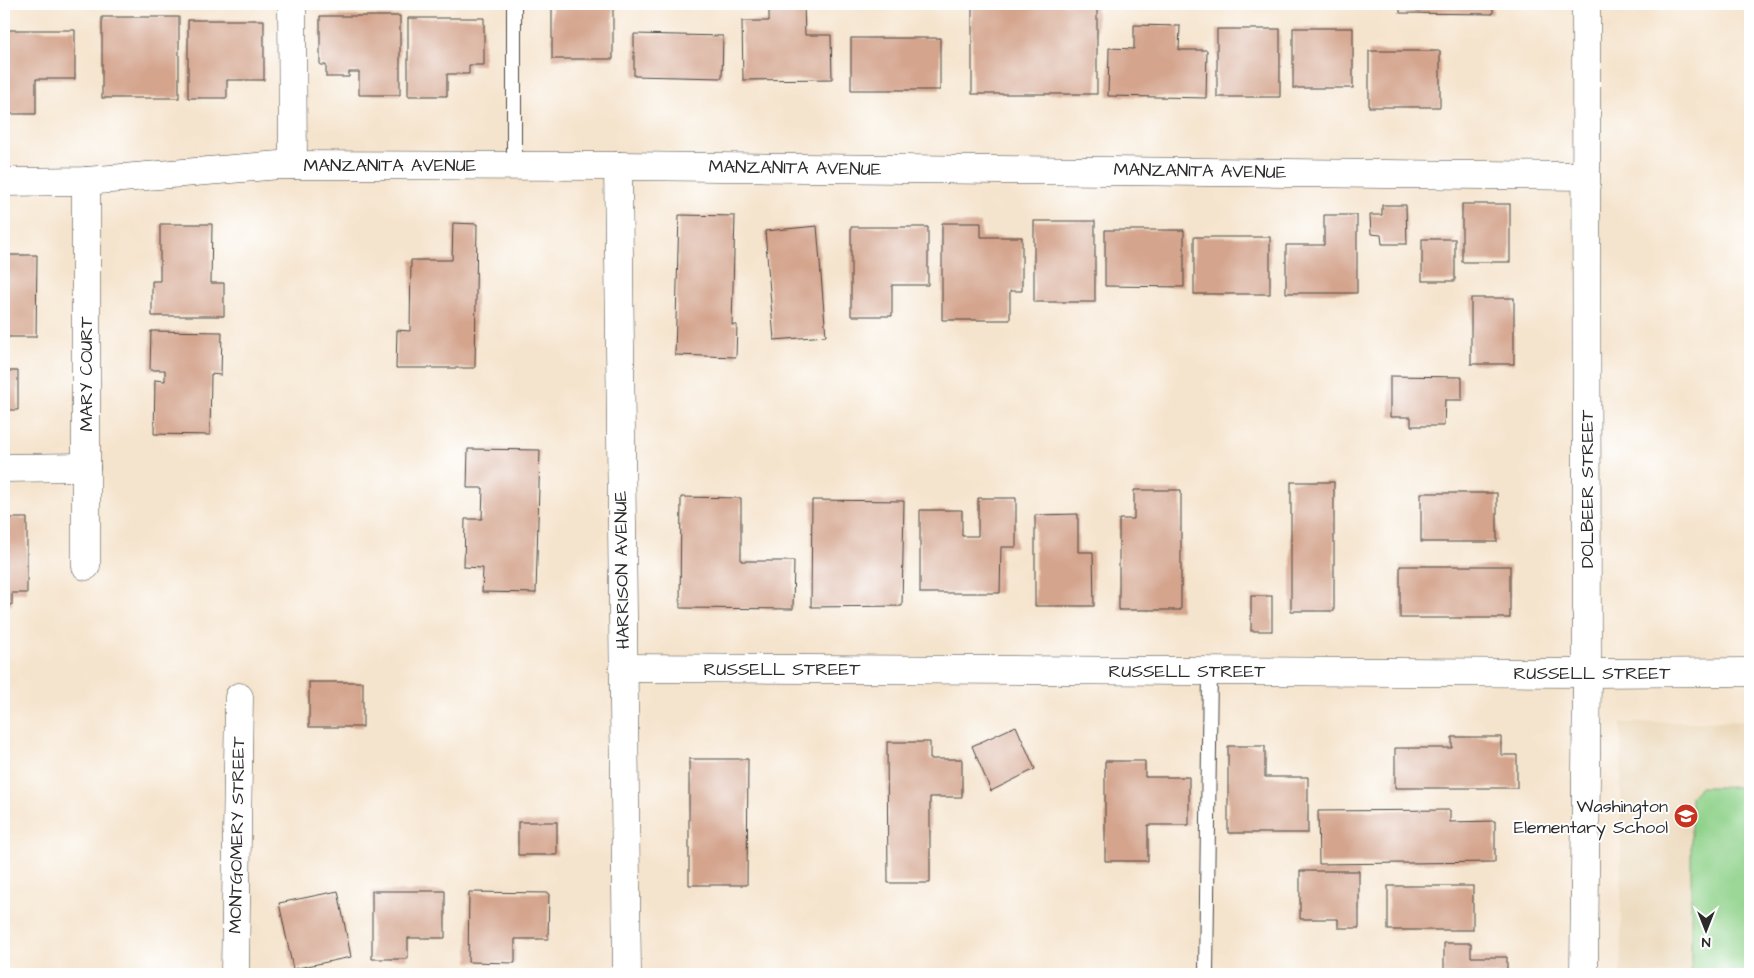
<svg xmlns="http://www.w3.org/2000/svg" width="1754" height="978" font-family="'Architects Daughter',sans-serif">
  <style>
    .built { fill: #ebd8ba }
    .green { fill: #8ed189; stroke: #5c7e5a }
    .building { fill: #d4a48d }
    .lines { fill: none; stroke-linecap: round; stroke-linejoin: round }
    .lane-casing { stroke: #494743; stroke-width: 16 }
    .street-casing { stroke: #494743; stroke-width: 29 }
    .secondary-casing { stroke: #494743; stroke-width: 29 }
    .lane { stroke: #fff; stroke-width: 14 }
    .street { stroke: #fff; stroke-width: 28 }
    .secondary { stroke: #fff; stroke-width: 28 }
    .labels { text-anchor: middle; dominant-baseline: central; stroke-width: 4; stroke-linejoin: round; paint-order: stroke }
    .street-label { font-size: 18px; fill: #2b2b2b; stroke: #fff }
    .poi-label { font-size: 18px; fill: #2b2b2b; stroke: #fff; text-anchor: end }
  </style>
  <rect width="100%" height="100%" fill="#fff"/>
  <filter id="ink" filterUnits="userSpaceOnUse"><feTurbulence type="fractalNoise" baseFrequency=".02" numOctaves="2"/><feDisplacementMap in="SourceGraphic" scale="10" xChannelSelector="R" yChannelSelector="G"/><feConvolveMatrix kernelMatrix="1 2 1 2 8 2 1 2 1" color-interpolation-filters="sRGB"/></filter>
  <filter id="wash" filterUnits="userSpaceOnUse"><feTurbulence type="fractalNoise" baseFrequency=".0096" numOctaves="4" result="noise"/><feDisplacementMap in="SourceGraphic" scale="20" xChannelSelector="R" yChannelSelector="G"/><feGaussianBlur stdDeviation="1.12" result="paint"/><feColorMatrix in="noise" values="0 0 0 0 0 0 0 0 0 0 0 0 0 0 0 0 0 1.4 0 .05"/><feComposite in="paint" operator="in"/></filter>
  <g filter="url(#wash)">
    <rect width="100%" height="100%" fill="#f5e4cd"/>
    <path class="built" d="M1750,721V974H1621V723Z"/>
    <path class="green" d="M1700,787H1750V974H1691V796Z"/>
    <g id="blocks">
      <g class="building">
        <rect x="552" y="4" width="61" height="55"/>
        <path d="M769,4H804L805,35H831L832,79L743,80L742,21H769Z"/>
        <rect x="972" y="4" width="125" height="90"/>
        <path d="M1400,4H1493V14L1400,13Z"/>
        <path d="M320,16H400V95H359V72H349V77H326V65H320Z"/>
        <rect x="102" y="17" width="77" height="81"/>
        <path d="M408,18H484V65H469V74H447V96H408Z"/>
        <path d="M188,20H264V80H227V98H188Z"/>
        <path d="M1134,25L1180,26L1179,50H1207L1206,98L1108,96L1109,48L1134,49Z"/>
        <rect x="1293" y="28" width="60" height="60"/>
        <rect x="1217" y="29" width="63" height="68"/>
        <path d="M4,30H75V79H36V114H4Z"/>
        <path d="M634,34L723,36L722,78L634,76Z"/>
        <rect x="851" y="38" width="89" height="52"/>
        <rect x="1369" y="51" width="71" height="56"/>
        <rect x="1462" y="204" width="48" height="58"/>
        <path d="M1382,205H1406L1407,244H1382L1381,235L1371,234L1370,215H1382Z"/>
        <path d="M679,215L735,216L732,325H737L736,357L675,355Z"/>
        <path d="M1324,215H1357V293H1286V245H1324Z"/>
        <rect x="1034" y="221" width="61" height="81"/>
        <path d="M453,223L477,224L475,368H396L397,330L410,331L411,260H452Z"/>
        <path d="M942,223H981V237H1022V291H1010V320H942Z"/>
        <path d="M160,224H212L211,283H224V316H152V281H160Z"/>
        <path d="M817,226L826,336L774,340L765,231Z"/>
        <path d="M851,227H928V285H892V316H851Z"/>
        <path d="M1105,230H1184V287L1105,286Z"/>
        <rect x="1194" y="237" width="76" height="57"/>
        <rect x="1422" y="239" width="33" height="42"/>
        <path d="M4,255H37L36,337H4Z"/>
        <rect x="1471" y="298" width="43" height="66"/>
        <path d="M151,331L222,332L221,375L211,374L210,435L154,434L155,380L165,381V370H150Z"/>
        <path d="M4,371H18V410H7V435H4Z"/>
        <path d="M1390,376L1462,377V400H1445L1444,426H1411V417H1390Z"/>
        <path d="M468,449L540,450L536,593L482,592L483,568L464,567L465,519H482L483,488H467Z"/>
        <rect x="1291" y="482" width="43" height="129"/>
        <path d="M1134,490H1181V610H1119V519H1134Z"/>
        <rect x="1421" y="493" width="76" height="49"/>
        <path d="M681,497L741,498V561H794L793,609L680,608Z"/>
        <path d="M978,498H1016V547H1001L1000,593H920V510H962V536H978Z"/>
        <path d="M812,500L904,501L902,606L811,607Z"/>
        <path d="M1078,514V552H1093L1094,606H1035V515Z"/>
        <path d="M4,518H27V593H12V605H4Z"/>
        <rect x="1400" y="566" width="110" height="52"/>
        <rect x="1251" y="596" width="21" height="35"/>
        <rect x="309" y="682" width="54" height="45"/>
        <path d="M1016,726L1035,769L991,791L972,746Z"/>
        <path d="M1452,737H1501V755H1517V788H1395V748H1452Z"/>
        <path d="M887,742H930V759H962V797H930V883H888Z"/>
        <path d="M1228,746H1265V777H1308V833H1228Z"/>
        <path d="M689,759H748L747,885H689Z"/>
        <path d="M1105,761H1145V777H1189V825H1148V861H1105Z"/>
        <path d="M1450,810V822L1495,821V862L1319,864L1318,811Z"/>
        <rect x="518" y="822" width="39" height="33"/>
        <path d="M1300,871H1359V928H1338V919H1300Z"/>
        <rect x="1388" y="886" width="85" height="44"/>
        <path d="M338,891L351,957L293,969L279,903Z"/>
        <path d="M372,891H445V938H408V959H372Z"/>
        <path d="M469,892L549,893L548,939H515V963L468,962Z"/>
        <path d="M1444,943H1471V957H1507V974H1444Z"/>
      </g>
    </g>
  </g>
  <g filter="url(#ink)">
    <use href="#blocks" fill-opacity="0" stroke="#494743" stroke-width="1"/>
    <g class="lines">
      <defs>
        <g id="lane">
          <path d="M514,4V166"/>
          <path d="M1206,974L1210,671"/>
        </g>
        <g id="street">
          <path d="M292,4L293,165"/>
          <path d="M86,181V566"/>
          <path d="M4,182L86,181L280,165L618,166"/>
          <path d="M4,468L86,467"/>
          <path d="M623,668L1587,673L1750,672"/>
          <path d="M235,974L239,697"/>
        </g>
        <g id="secondary">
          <path d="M627,974L618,166L1586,176"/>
          <path d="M1584,974L1587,673L1586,4"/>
        </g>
      </defs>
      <use href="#lane" class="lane-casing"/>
      <use href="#street" class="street-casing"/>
      <use href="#secondary" class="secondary-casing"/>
      <use href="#lane" class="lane"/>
      <use href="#street" class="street"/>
      <use href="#secondary" class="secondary"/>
    </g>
  </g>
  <defs>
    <symbol id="school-disc" viewBox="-11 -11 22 22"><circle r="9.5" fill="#c8321e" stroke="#fff"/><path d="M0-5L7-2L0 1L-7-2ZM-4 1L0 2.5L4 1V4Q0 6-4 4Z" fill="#fff"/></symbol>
  </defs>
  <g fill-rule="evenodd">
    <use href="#school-disc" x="1672" y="802" width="28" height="28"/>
  </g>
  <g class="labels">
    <g class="street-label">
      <text x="390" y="165">MANZANITA AVENUE</text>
      <text transform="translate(795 168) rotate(1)">MANZANITA AVENUE</text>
      <text transform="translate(1200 171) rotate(1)">MANZANITA AVENUE</text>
      <text transform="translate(86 374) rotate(-90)">MARY COURT</text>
      <text transform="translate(1587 489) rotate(-90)">DOLBEER STREET</text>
      <text transform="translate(622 570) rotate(-91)">HARRISON AVENUE</text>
      <text x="782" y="669">RUSSELL STREET</text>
      <text x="1187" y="671">RUSSELL STREET</text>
      <text x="1592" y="673">RUSSELL STREET</text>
      <text transform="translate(237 835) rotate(-89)">MONTGOMERY STREET</text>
    </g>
    <g class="poi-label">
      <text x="1668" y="806">Washington<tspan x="1668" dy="21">Elementary School</tspan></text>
    </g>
  </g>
  <rect width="1754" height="978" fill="none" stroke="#fff" stroke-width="20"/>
  <g transform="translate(1706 930) rotate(180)" stroke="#ffffff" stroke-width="4" paint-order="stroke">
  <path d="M0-4L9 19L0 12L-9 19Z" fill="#2b2b2b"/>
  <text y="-8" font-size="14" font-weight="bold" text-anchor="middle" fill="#2b2b2b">N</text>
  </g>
</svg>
